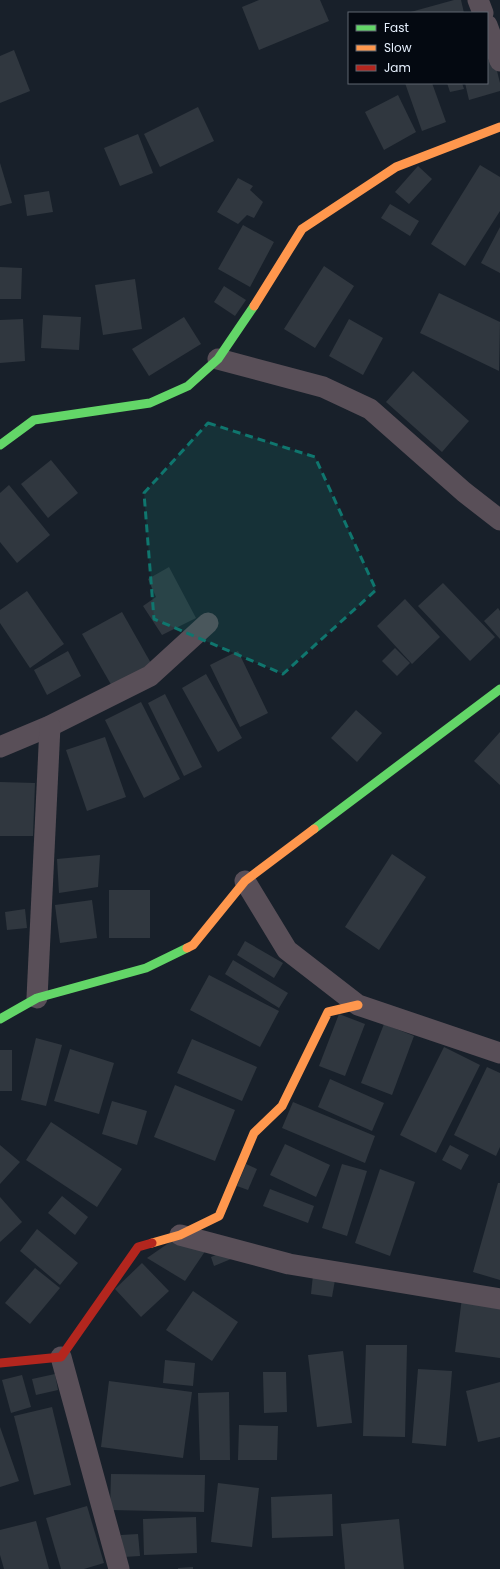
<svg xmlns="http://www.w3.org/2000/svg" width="500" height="1569" font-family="Poppins,sans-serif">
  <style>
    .building { fill: #30373f }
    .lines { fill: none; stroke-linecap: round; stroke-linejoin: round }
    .street { stroke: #594f58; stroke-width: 21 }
    .fast { stroke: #63d668; stroke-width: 9 }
    .slow { stroke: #ff974d; stroke-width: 9 }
    .jam { stroke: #b3261e; stroke-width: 9 }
    .marked { fill: #0f766e; fill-opacity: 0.2; stroke: #0f766e; stroke-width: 3; stroke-dasharray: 8 5; stroke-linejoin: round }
  </style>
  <rect width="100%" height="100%" fill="#18202a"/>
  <g class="building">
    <path d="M259,0H320L329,21L259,50L242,7Z"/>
    <path d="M454,0H461L464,13H407Z"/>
    <path d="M14,50L30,91L0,103V56Z"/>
    <path d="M494,59L500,83V91L469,100L465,83H487V61Z"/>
    <path d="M405,83H432L446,122L422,131Z"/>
    <path d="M447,83H462L464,89L450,92Z"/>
    <path d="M398,95L416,132L384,150L365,112Z"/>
    <path d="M198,107L214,141L160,167L144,134Z"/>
    <path d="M138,134L153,173L120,186L104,148Z"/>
    <path d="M0,163L12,203L0,206Z"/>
    <path d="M480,165L500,177V211L465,266L431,244Z"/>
    <path d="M418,166L432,179L409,204L395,192Z"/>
    <path d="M238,178L253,186L250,190L263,202L254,218L247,215L238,224L217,212Z"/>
    <path d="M49,191L53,212L27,216L24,195Z"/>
    <path d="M390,204L419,221L410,236L381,218Z"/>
    <path d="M243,225L274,242L250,287L218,269Z"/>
    <path d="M500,227V273L481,263Z"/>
    <path d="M324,266L354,286L315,348L284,329Z"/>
    <path d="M0,267L22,268L21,299H0Z"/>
    <path d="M135,279L142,329L103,335L95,285Z"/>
    <path d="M224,286L246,300L235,316L214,302Z"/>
    <path d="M439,293L500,322L499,371L420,333Z"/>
    <path d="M43,315L81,317L79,350L41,348Z"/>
    <path d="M184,317L201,344L149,376L132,349Z"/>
    <path d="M23,319L25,361L0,363V320Z"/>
    <path d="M349,319L383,338L363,375L329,356Z"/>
    <path d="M413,371L469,421L442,452L386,402Z"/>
    <path d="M51,460L78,493L48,518L21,484Z"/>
    <path d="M9,485L50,535L17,563L0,542V493Z"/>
    <path d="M169,567L196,618L162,635L143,606L156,597L148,579Z"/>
    <path d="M443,583L495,637L470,661L418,606Z"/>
    <path d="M27,591L64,644L30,668L0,623V610Z"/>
    <path d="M405,599L440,637L412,664L377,626Z"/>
    <path d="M498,608L500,611V639L484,621Z"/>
    <path d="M122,612L152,665L113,688L82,634Z"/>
    <path d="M395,648L410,663L397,676L382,661Z"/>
    <path d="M68,651L81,676L47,695L34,670Z"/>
    <path d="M238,651L268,713L240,727L210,665Z"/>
    <path d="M206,674L242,738L218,752L182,688Z"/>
    <path d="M165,694L202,767L184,776L148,703Z"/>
    <path d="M141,702L180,779L144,798L105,720Z"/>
    <path d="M356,710L382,733L357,762L331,738Z"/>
    <path d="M500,732V785L474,761Z"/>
    <path d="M105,737L126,797L87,811L66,750Z"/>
    <path d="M0,782L35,783L33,836H0Z"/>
    <path d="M392,854L426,877L379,950L345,927Z"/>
    <path d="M100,855L98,887L59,893L57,859Z"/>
    <rect x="109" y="890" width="41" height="48"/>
    <path d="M92,900L97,938L60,943L55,905Z"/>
    <path d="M25,909L27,928L7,930L5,912Z"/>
    <path d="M245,941L283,963L274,978L237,955Z"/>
    <path d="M233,960L288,993L279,1008L225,974Z"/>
    <path d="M209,975L279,1011L260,1047L190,1010Z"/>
    <path d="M339,1014L365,1024L345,1076L319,1066Z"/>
    <path d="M384,1024L414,1036L392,1095L361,1083Z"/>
    <path d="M36,1038L62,1045L46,1106L21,1100Z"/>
    <path d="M192,1039L257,1067L242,1101L177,1073Z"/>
    <path d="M444,1047L480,1065L436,1153L400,1135Z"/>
    <path d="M70,1049L114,1063L99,1114L54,1101Z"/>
    <rect x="0" y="1050" width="12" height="41"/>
    <path d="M487,1067L500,1073V1147L496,1156L454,1135Z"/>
    <path d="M330,1079L384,1103L372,1131L318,1107Z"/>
    <path d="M175,1085L235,1110L215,1161L154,1137Z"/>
    <path d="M112,1101L147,1111L137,1145L102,1134Z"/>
    <path d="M293,1102L375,1136L365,1163L282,1128Z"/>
    <path d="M51,1122L122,1169L97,1207L26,1160Z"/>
    <path d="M285,1144L330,1165L316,1197L270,1175Z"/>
    <path d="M0,1145L20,1162L0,1184Z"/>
    <path d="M450,1145L469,1155L461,1170L442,1160Z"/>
    <path d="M246,1164L257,1169L248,1190L237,1186Z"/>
    <path d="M342,1164L367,1171L347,1236L322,1228Z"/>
    <path d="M380,1169L415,1182L390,1256L355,1243Z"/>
    <path d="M498,1183H500V1280L473,1272Z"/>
    <path d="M270,1189L314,1206L308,1223L263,1206Z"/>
    <path d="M62,1196L88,1217L75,1235L48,1213Z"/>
    <path d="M0,1197L22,1222L0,1242Z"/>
    <path d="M37,1229L78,1263L60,1285L20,1251Z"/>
    <path d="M176,1238L208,1247L185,1281L147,1258Z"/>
    <path d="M228,1250L231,1259L214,1266L211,1257Z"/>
    <path d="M142,1263L169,1291L141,1317L115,1289Z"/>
    <path d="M35,1268L60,1288L30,1324L5,1303Z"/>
    <path d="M313,1275L335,1280L332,1297L311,1294Z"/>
    <path d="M193,1291L238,1322L212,1361L166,1330Z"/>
    <path d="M462,1298L500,1303V1358L455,1352Z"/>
    <path d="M366,1345H407L405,1437L363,1436Z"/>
    <path d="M343,1351L352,1423L317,1427L308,1355Z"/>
    <path d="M165,1360L195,1363L193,1386L163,1383Z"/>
    <path d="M418,1369L452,1371L446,1446L412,1443Z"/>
    <path d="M263,1372H286L287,1412L264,1413Z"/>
    <path d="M55,1374L58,1390L36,1395L32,1379Z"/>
    <path d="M22,1375L31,1407L11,1413L2,1380Z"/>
    <path d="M109,1381L192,1392L183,1458L101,1447Z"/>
    <path d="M500,1382V1437L478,1442L466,1391Z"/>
    <path d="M229,1392L230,1460H200L198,1393Z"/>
    <path d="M52,1407L71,1485L34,1495L14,1416Z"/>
    <path d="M239,1425L278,1426L277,1460H238Z"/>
    <path d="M0,1427L19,1481L0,1487Z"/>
    <path d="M111,1474L205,1475L204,1512L110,1510Z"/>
    <path d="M218,1483L259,1488L252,1547L211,1542Z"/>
    <path d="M332,1494L333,1536L272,1538L271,1497Z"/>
    <path d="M87,1506L104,1563L84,1569H61L46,1518Z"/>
    <path d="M196,1517L197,1553L144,1555L143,1519Z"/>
    <path d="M399,1519L404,1569H345L341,1524Z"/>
    <path d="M36,1521L49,1569H4L0,1555V1530Z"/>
    <path d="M138,1534L140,1556L123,1557L121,1535Z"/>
    <path d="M193,1567V1569H178V1568Z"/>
  </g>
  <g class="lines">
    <g class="street">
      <path d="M478,0L483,13"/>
      <path d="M487,25L500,61"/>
      <path d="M218,359L323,387L370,409L464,492L500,520"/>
      <path d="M0,747L50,726L150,676L208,623"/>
      <path d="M245,881L287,950L358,1005L500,1053"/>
      <path d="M37,998L50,726"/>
      <path d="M180,1235L289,1264L500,1299"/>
      <path d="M61,1357L119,1569"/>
    </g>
    <g class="fast">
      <path d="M0,445L34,420L150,403L188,386L218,359L254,306"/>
      <path d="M314,829L500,689"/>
      <path d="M0,1019L37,998L146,968L187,948"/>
    </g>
    <g class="slow">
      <path d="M254,306L302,229L396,167L500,127"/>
      <path d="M187,948L193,945L245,881L314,829"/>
      <path d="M152,1243L180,1235L219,1216L254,1133L282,1106L328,1012L358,1005"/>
    </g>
    <path class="jam" d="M0,1363L61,1357L138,1247L152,1243"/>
  </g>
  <path class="marked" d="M208,423L315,457L376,590L283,674L154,619L144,493Z"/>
  <rect x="348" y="12" width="140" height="72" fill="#040911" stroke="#5f6670"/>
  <rect x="356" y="25" width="20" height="6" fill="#63d668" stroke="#5f6670"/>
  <text x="384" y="32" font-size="12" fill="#e7f1fe">Fast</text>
  <rect x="356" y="45" width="20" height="6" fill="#ff974d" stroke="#5f6670"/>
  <text x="384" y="52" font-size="12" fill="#e7f1fe">Slow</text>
  <rect x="356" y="65" width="20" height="6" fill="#b3261e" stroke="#5f6670"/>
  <text x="384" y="72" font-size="12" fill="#e7f1fe">Jam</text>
</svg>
